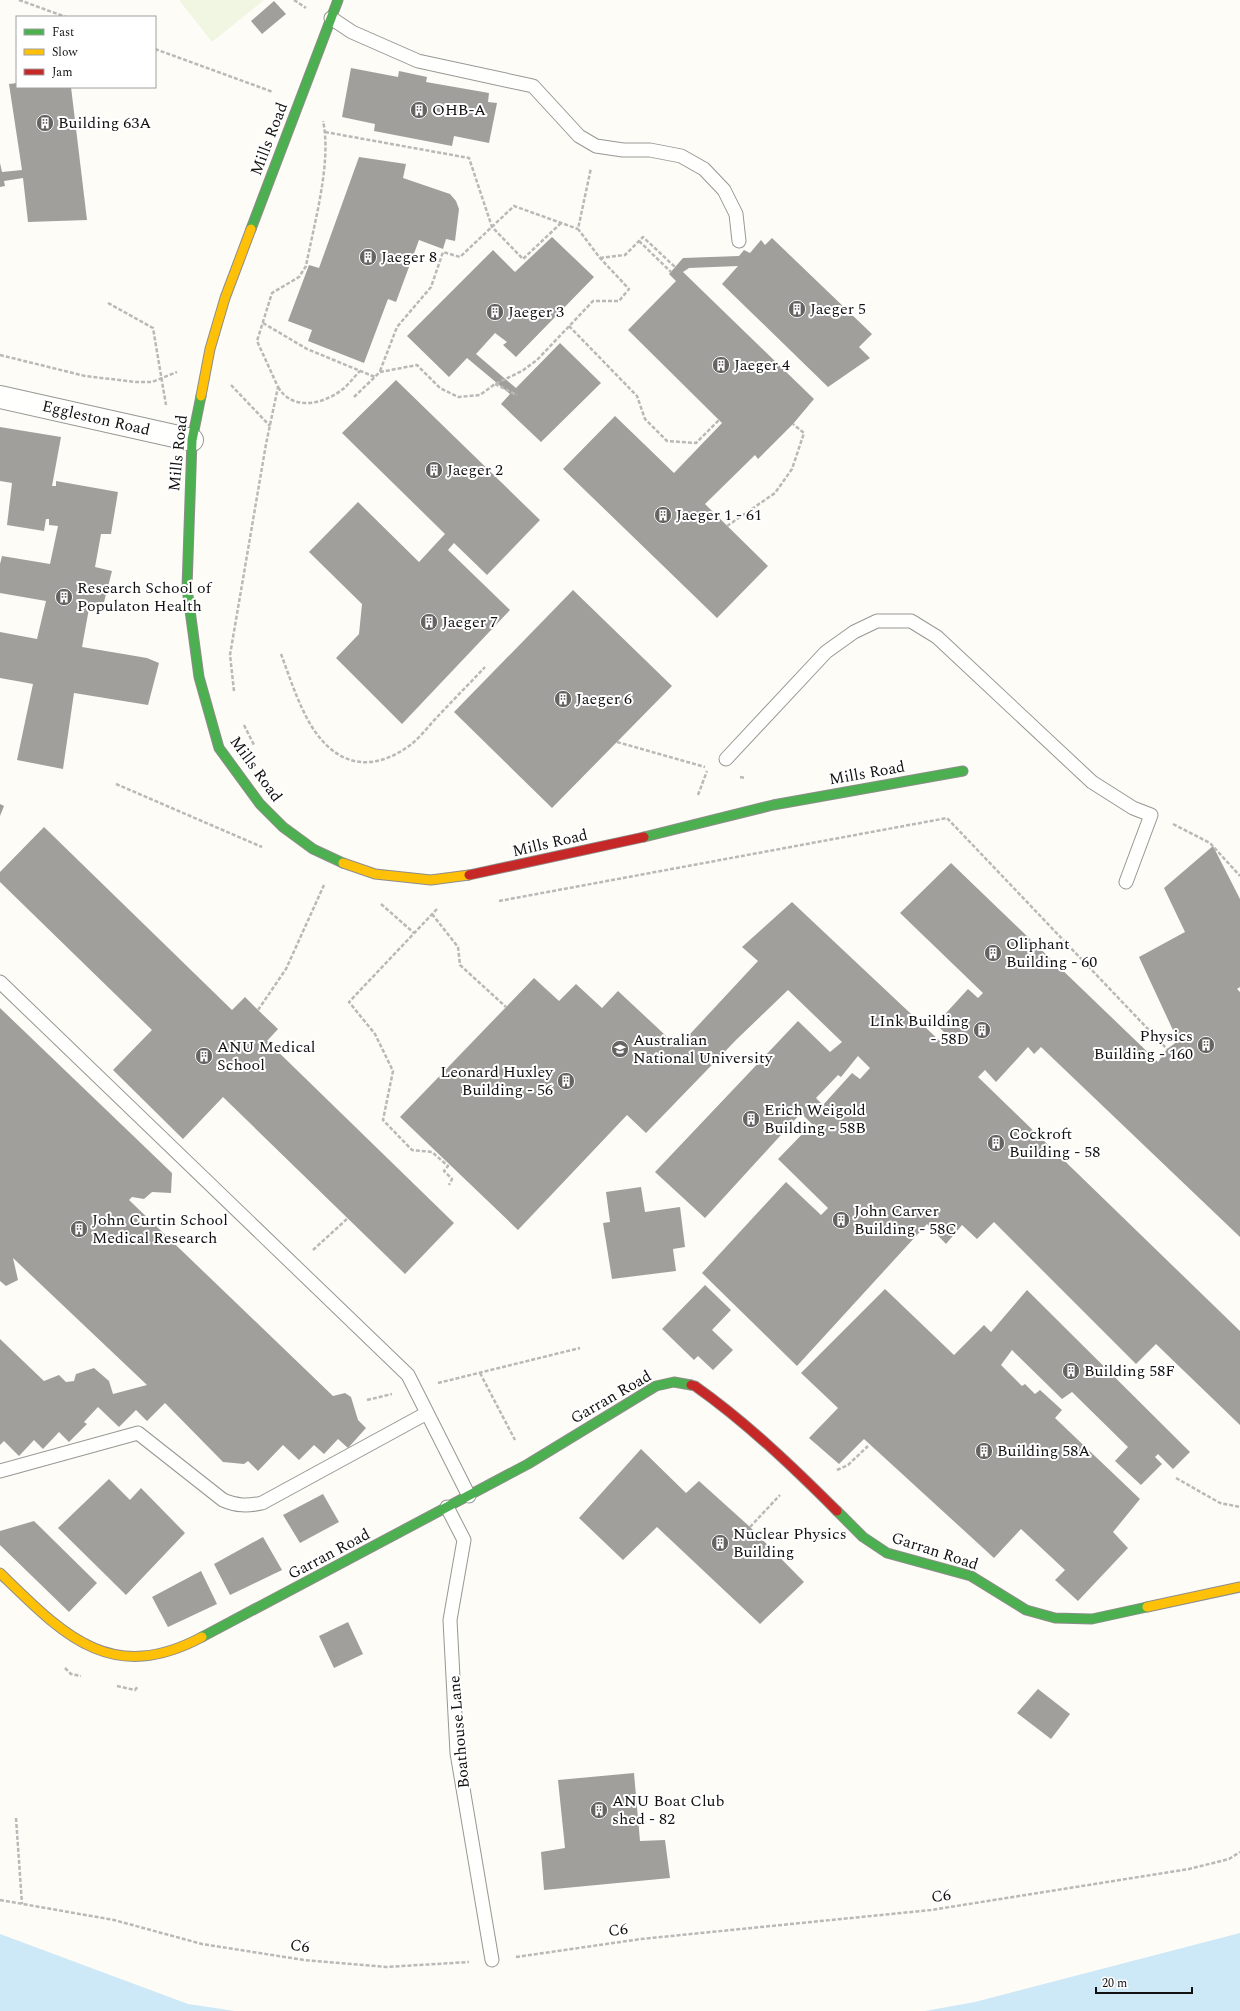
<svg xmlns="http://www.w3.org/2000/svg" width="1240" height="2011" font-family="Spectral,serif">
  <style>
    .pitch { fill: #f0f6e1 }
    .water { fill: #cde8f7 }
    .building { fill: #a19f9c; fill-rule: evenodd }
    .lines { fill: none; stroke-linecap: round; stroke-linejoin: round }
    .lane-casing { stroke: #979795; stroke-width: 15 }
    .street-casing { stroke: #979795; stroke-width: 24 }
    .fast-casing { stroke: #8e8d8b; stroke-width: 11 }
    .slow-casing { stroke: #8e8d8b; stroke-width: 11 }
    .jam-casing { stroke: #8e8d8b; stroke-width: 11 }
    .path { stroke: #b9b9b8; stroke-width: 2.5; stroke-dasharray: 4 2; stroke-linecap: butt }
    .lane { stroke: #fffffe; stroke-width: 13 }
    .street { stroke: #fffffe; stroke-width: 22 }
    .fast { stroke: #4caf50; stroke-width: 9 }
    .slow { stroke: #ffc107; stroke-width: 9 }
    .jam { stroke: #c62828; stroke-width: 9 }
    .labels { text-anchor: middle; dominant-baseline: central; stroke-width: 4; stroke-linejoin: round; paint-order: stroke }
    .poi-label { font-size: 16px; fill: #111; stroke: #fff; text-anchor: start }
    .street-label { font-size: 16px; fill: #111; stroke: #fff }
  </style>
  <rect width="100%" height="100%" fill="#fdfcf7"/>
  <path class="pitch" d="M179,0H264L212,42Z"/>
  <g class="water">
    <path d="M1240,1933V2011H925L975,2002Z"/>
    <path d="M0,1934L188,2004L235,2011H0Z"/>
  </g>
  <g class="building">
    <path d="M274,1L286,14L262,34L251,21Z"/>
    <path d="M351,68L398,77L399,71L427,77L426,82L489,93L488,102L497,103L489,143L454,136L452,146L374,131L375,124L342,117Z"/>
    <path d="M17,83V87H71L87,220L28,222L23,178L4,181L5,186L0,187V163L2,172L22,170L9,84Z"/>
    <path d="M359,157L406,164L403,178L450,194L456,201L459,209L455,241L446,239L443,249L419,240L396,302L388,299L364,363L308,341L312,330L288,321L309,265L319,268Z"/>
    <path d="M552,237L594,277L516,357L503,345L507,342L495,333L476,354L516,388L560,343L601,383L541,442L501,404L510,394L467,358L449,377L407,336L493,250L515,272Z"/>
    <path d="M772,238L872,334L859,347L870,358L828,387L722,284L738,266L689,268L683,272L814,399L793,424L758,459L755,455L705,504L768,566L717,618L563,469L615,416L674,473L722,423L628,330L676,281L669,274L683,258L739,256L744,250L750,253L761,240L765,245Z"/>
    <path d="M396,380L540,520L487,575L454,543L448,550L510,610L402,724L336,658L359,634L362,604L309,552L358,502L419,562L445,534L342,433Z"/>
    <path d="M0,427L61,437L52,486H56V481L118,492L111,534H101L95,567L112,571L104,602L90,603L82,647L147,658L159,663L148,705L74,693L63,769L17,760L33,684L0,678V632L37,639L46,601L0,593V564L2,556L50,564L58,526L49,525V519H46L44,531L7,525L12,483L0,481Z"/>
    <path d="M573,590L672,686L552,808L454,712Z"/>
    <path d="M0,804L4,806L0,816Z"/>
    <path d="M44,827L232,1010L245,997L258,1010L278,1029L267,1041L454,1223L405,1274L223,1097L183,1139L113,1070L152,1030L0,882V872Z"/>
    <path d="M1213,846L1240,899V987L1237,989L1240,992V1237L1041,1047L1034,1054L1028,1047L996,1082L985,1070L978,1077L1240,1331V1425L1156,1344L1136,1364L994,1222L977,1239L962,1225L946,1244L927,1224L797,1366L702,1273L786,1182L821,1215L828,1208L778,1159L812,1124L801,1113L705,1218L655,1172L798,1021L830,1052L842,1042L788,990L736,1040L646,1133L627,1115L518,1230L400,1117L534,978L559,1001L576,984L602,1008L618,991L678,1047L758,961L742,947L792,902L942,1043L948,1036L936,1024L968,989L978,998L983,993L900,913L951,863L1158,1062L1167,1049L1178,1041L1139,957L1185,932L1164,888ZM858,1056L870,1068L860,1079L852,1073L823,1105L816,1098L838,1075L841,1077Z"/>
    <path d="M0,1008L172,1173L171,1193L152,1192L144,1199L132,1197L129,1200L333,1396L345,1393L351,1397L358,1420L366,1428L348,1448L338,1439L324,1454L314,1445L299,1460L283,1445L258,1471L248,1461L244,1464L223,1462L165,1403L147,1421L136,1410L119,1427L98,1407L84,1422L87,1424L69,1442L59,1432L43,1449L34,1440L19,1456L4,1441L0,1445V1339L44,1381L59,1375L66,1382L74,1381L76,1374L94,1368L109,1381L113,1394L147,1385L13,1258L18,1280L6,1286L0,1281Z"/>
    <path d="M641,1187L645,1212L680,1207L685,1247L673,1249L676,1271L612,1279L603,1223L610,1222L606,1192Z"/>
    <path d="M705,1285L731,1310L712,1330L733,1350L713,1370L698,1356L694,1360L662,1329Z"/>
    <path d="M885,1289L954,1355L984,1325L991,1332L1027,1290L1190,1452L1173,1469L1158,1454L1155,1457L1162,1464L1141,1485L1115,1461L1128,1447L1072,1392L1062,1399L1012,1350L1001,1365L1022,1386L1025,1384L1035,1394L1040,1390L1062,1410L1055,1418L1140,1499L1113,1532L1128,1548L1078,1601L1055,1580L1065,1570L1021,1529L994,1558L864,1439L839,1464L809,1438L838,1408L801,1373Z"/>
    <path d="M641,1449L686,1493L699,1481L750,1527L804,1582L760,1624L657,1527L623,1560L579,1518Z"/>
    <path d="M109,1479L130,1500L141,1488L185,1533L126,1595L58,1528Z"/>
    <path d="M323,1494L339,1522L300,1543L283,1515Z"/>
    <path d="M34,1521L97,1583L69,1612L0,1545V1531Z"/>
    <path d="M263,1537L282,1570L230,1595L214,1564Z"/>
    <path d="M201,1571L217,1604L168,1627L152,1597Z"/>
    <path d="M348,1622L363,1654L334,1668L319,1636Z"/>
    <path d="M1038,1689L1070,1714L1051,1739L1017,1713Z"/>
    <path d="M634,1773L640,1841L665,1840L670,1878L544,1890L541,1852L565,1848L558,1780Z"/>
  </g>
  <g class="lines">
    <defs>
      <g id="lane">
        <path d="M331,18L352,32L418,61L533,86L579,136L596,146L623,150H650L681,156L704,169L724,190L736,214L739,241"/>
        <path d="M726,759L826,652L854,632L877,621H911L937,637L1092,782L1133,808L1151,815L1126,882"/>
        <path d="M0,982L408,1375L469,1496"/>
        <path d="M0,1471L138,1433L223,1500C237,1506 247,1506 262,1503L427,1413"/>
        <path d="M447,1507L464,1540L450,1620L457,1753L492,1960"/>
      </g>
      <path id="street" d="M0,397L192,440"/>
      <g id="fast">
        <path d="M251,229L338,0"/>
        <path d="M201,396L192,440L187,588L199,677L219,748L260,804L283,827L313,849L343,863"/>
        <path d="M644,837L773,805L963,771"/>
        <path d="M837,1511L863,1537L887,1553L971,1576L1026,1610L1055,1618L1092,1619L1147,1607"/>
        <path d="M202,1637L528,1464L656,1386L674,1382L691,1385"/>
      </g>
      <g id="slow">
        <path d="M201,396L210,349L225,298L251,229"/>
        <path d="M343,863L375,874L431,880L469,875"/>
        <path d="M0,1573C63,1634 110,1686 202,1637"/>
        <path d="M1147,1607L1240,1587"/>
      </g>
      <g id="jam">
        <path d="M469,875L644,837"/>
        <path d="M691,1385L695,1386C746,1422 793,1467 837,1511"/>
      </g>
    </defs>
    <use href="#lane" class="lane-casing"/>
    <use href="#street" class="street-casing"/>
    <use href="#fast" class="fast-casing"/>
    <use href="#slow" class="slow-casing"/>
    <use href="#jam" class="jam-casing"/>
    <g class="path">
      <path d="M19,0L66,17"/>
      <path d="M294,0L306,8"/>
      <path d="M155,49L273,92"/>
      <path d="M325,132L469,158L492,227L523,259L561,223"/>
      <path d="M639,241L671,272"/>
      <path d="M600,258L625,255L643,237L675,267"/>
      <path d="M108,303L153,328L166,405"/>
      <path d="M263,323L307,349L375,377"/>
      <path d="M569,326L637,396L645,419L667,441L696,443L719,420"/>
      <path d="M0,355L85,376L136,382H152L177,372"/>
      <path d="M380,371L397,327L431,287L443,252L460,257L514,206L578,229"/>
      <path d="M495,384L517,395"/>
      <path d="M231,385L270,426"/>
      <path d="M278,387C293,412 324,404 343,389C349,384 354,377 360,371"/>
      <path d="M354,397L380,372L417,365L440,388L458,397L480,395L495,384L522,371L537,360L593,301H619L629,289L600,258L578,229L591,168"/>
      <path d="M727,526L775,493L792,469L804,433L793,424"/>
      <path d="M281,654C290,678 298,704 312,727C337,766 371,773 409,746C421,737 431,723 441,713C456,697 471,682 485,667"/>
      <path d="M234,691L230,655L266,444L278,387L257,341L272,293L299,277L306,266C314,224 332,162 323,121"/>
      <path d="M244,725L254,745"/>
      <path d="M617,742L705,767"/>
      <path d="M740,777L746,778"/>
      <path d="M116,784L262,847"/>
      <path d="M698,795L707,771"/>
      <path d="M1173,824L1210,843L1240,876"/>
      <path d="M499,901L947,818L1167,1049"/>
      <path d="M381,904L414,933"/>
      <path d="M437,909L349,1002L375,1034L393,1071L383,1120L412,1150L432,1152L448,1166L444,1171L452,1179L449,1185"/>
      <path d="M432,914L458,947L460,965L506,1007"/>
      <path d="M258,1010L286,969L324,885"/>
      <path d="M313,1250L348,1218"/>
      <path d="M480,1373L515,1440"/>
      <path d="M438,1383L580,1348"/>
      <path d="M367,1400L392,1394"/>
      <path d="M837,1470L848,1465L868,1446"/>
      <path d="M1176,1478L1220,1503L1240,1507"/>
      <path d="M750,1527L780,1495"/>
      <path d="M65,1668L71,1674L81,1676"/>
      <path d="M117,1686L135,1690L138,1686"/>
      <path d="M16,1818L22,1904"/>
      <path d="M0,1900L114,1920L202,1944L304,1960L386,1967L469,1962"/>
      <path d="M516,1957L641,1939L931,1910L1189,1869L1229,1859L1240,1852"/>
    </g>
    <use href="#lane" class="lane"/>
    <use href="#street" class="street"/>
    <use href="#fast" class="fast"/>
    <use href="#slow" class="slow"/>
    <use href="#jam" class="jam"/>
  </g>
  <defs>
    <symbol id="building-disc" viewBox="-11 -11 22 22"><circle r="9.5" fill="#646362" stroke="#fff"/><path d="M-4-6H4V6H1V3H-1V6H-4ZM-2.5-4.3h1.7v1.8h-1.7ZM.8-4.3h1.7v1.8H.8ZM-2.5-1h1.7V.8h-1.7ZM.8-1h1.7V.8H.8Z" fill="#fff"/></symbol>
    <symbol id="university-disc" viewBox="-11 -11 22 22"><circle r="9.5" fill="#646362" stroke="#fff"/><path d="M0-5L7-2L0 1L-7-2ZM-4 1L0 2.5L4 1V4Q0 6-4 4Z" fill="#fff"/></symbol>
  </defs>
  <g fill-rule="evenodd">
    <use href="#building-disc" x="409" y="100" width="20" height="20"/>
    <use href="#building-disc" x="35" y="113" width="20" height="20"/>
    <use href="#building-disc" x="358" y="247" width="20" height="20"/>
    <use href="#building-disc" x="787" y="299" width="20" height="20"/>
    <use href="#building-disc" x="485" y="302" width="20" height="20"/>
    <use href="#building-disc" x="711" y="355" width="20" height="20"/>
    <use href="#building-disc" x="424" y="460" width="20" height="20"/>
    <use href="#building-disc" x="653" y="505" width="20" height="20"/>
    <use href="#building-disc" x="54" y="587" width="20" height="20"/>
    <use href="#building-disc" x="419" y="612" width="20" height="20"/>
    <use href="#building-disc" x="553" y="689" width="20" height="20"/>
    <use href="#building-disc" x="983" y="943" width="20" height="20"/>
    <use href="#building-disc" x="972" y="1020" width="20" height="20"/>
    <use href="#building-disc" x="1196" y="1035" width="20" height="20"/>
    <use href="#university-disc" x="610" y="1039" width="20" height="20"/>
    <use href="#building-disc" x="194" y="1046" width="20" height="20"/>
    <use href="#building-disc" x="556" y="1071" width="20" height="20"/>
    <use href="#building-disc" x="741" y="1109" width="20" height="20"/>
    <use href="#building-disc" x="986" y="1133" width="20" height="20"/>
    <use href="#building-disc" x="831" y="1210" width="20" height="20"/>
    <use href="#building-disc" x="69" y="1219" width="20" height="20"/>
    <use href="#building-disc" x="1061" y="1361" width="20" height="20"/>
    <use href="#building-disc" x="974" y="1441" width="20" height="20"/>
    <use href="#building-disc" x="710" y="1533" width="20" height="20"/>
    <use href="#building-disc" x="589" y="1800" width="20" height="20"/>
  </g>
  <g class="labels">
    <g class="poi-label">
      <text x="432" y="110">OHB-A</text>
      <text x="58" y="123">Building 63A</text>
      <text x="381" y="257">Jaeger 8</text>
      <text x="810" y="309">Jaeger 5</text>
      <text x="508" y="312">Jaeger 3</text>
      <text x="734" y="365">Jaeger 4</text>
      <text x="447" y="470">Jaeger 2</text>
      <text x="676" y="515">Jaeger 1 - 61</text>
      <text x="77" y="588">Research School of<tspan x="77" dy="18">Populaton Health</tspan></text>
      <text x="442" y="622">Jaeger 7</text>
      <text x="576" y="699">Jaeger 6</text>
      <text x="1006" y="944">Oliphant<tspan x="1006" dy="18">Building - 60</tspan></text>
      <text x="969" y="1021" text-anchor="end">LInk Building<tspan x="969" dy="18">- 58D</tspan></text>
      <text x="1193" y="1036" text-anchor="end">Physics<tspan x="1193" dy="18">Building - 160</tspan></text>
      <text x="633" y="1040">Australian<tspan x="633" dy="18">National University</tspan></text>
      <text x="217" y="1047">ANU Medical<tspan x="217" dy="18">School</tspan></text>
      <text x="553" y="1072" text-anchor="end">Leonard Huxley<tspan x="553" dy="18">Building - 56</tspan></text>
      <text x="764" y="1110">Erich Weigold<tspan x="764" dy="18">Building - 58B</tspan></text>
      <text x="1009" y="1134">Cockroft<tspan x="1009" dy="18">Building - 58</tspan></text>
      <text x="854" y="1211">John Carver<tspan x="854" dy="18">Building - 58C</tspan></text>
      <text x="92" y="1220">John Curtin School<tspan x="92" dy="18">Medical Research</tspan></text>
      <text x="1084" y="1371">Building 58F</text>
      <text x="997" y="1451">Building 58A</text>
      <text x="733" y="1534">Nuclear Physics<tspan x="733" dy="18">Building</tspan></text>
      <text x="612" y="1801">ANU Boat Club<tspan x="612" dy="18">shed - 82</tspan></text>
    </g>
    <g class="street-label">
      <text transform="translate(269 139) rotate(-69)">Mills Road</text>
      <text transform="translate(96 418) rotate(13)">Eggleston Road</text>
      <text transform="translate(178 453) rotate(-84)">Mills Road</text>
      <text transform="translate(256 769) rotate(54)">Mills Road</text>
      <text transform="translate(867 773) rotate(-10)">Mills Road</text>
      <text transform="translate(550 843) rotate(-13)">Mills Road</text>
      <text transform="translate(611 1397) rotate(-30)">Garran Road</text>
      <text transform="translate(935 1551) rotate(18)">Garran Road</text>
      <text transform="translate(329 1554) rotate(-28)">Garran Road</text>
      <text transform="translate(459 1732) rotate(-95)">Boathouse Lane</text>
      <text transform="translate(941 1896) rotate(-8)">C6</text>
      <text transform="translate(618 1930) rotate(-8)">C6</text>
      <text transform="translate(300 1946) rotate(8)">C6</text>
    </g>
  </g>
  <rect x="16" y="16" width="140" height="72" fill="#ffffff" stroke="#a0a0a0"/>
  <rect x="24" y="29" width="20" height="6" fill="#4caf50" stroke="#a0a0a0"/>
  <text x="52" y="36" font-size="12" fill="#111111">Fast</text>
  <rect x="24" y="49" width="20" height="6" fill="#ffc107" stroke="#a0a0a0"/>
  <text x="52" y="56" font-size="12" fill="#111111">Slow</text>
  <rect x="24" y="69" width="20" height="6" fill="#c62828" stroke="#a0a0a0"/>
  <text x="52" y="76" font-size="12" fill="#111111">Jam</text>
  <path d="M1096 1987v6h96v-6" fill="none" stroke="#111111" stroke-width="2"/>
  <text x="1102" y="1987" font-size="12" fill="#111111" stroke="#ffffff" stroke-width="3" paint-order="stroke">20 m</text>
</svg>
